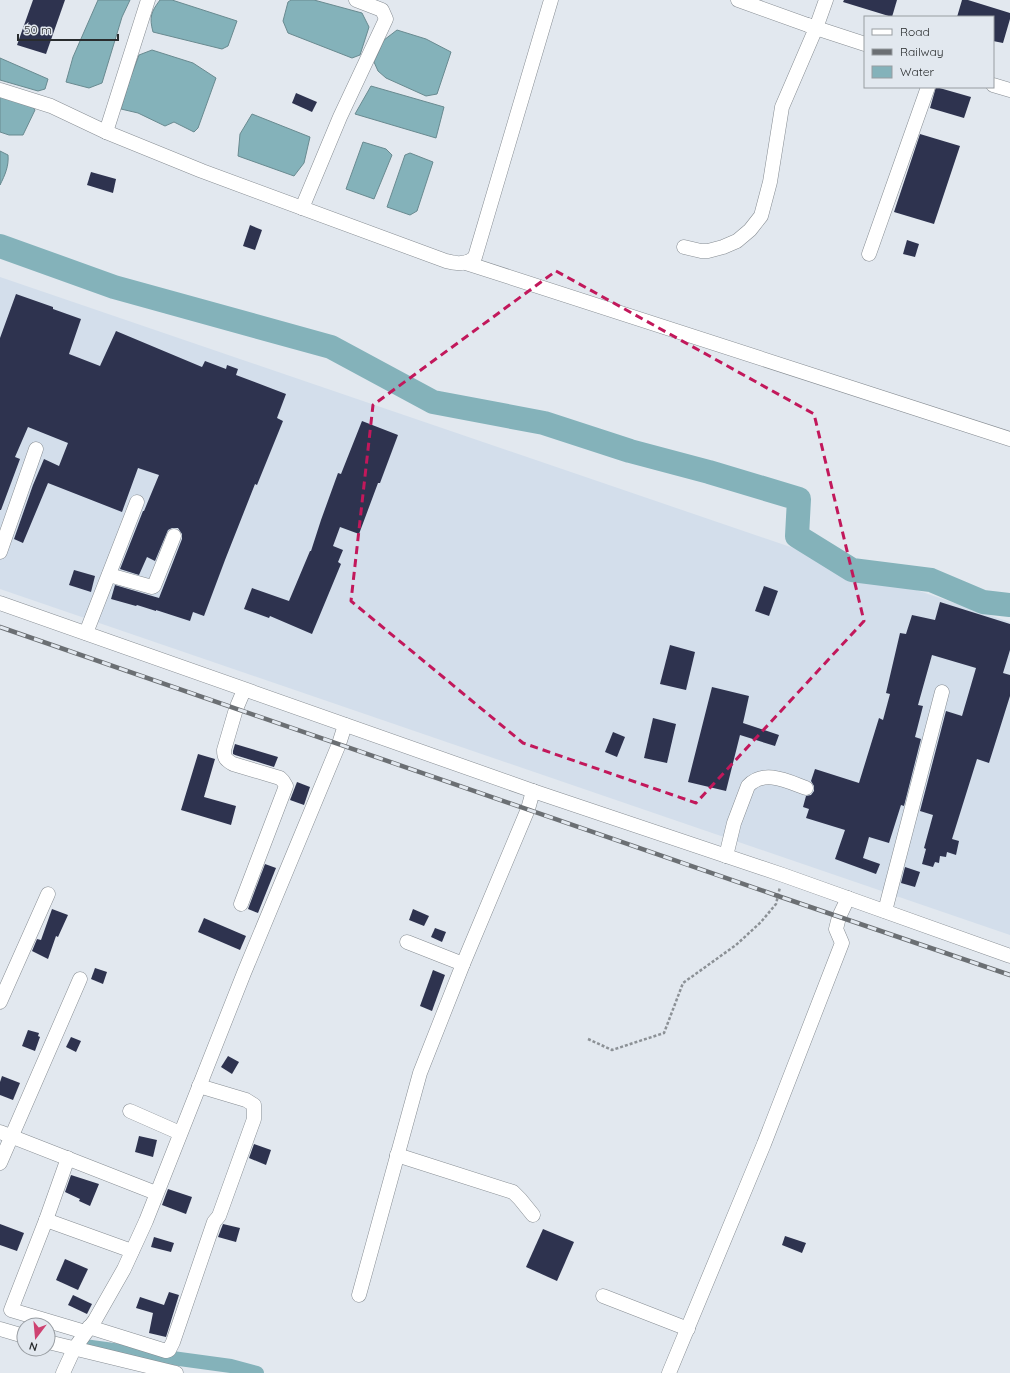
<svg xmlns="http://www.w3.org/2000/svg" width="1010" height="1373" font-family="Quicksand,sans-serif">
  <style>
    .built { fill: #d3deeb }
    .water { fill: #84b2ba; stroke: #698a90 }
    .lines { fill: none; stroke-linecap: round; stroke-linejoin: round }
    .canal { stroke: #84b2ba; stroke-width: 14 }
    .river { stroke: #84b2ba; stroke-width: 24 }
    .building { fill: #2e334f }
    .minor-casing { stroke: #878d93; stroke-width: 15 }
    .path { stroke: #8c9196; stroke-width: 2.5; stroke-dasharray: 3 2; stroke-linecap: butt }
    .minor { stroke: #fff; stroke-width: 14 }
    .rail-casing { stroke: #6b6f73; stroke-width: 4.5 }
    .rail { stroke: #e2e8ef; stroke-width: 3; stroke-dasharray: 9; stroke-linecap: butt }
    .marked { fill: none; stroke: #c2185b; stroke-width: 3; stroke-dasharray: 8 5; stroke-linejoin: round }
  </style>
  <rect width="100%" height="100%" fill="#e2e8ef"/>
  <path class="built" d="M0,277L1010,622V935L0,589Z"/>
  <g class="water">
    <path d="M98,0H130L122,17L102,83L89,88L66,82L73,57Z"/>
    <path d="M160,0H172L237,21L228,46L222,49L153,32C149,17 151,12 160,0Z"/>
    <path d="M291,0H314L362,13L369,27L360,55L352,58L288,33L283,21L288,2Z"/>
    <path d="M397,30L426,39L451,52L437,94L426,96L386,78L378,71L374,62L384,40Z"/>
    <path d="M152,50L193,63L216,78L198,128L194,132L174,122L165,126L138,113L121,109L130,79L139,55Z"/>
    <path d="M0,58L48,79L45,89L38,91L0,80Z"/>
    <path d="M371,86L444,107L436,138L355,114Z"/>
    <path d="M0,95L31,104L35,110L23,135H9L0,132Z"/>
    <path d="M252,114L310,137L304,163L294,176L238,156L240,134Z"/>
    <path d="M363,142L386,149L392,155L374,199L346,189Z"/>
    <path d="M0,151L8,155C9,166 5,175 0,185Z"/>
    <path d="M410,153L433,162L417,211L410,215L387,207L405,155Z"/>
  </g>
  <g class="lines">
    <path class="canal" d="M84,1346L231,1366L257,1373"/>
    <path class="river" d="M0,246L114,287L331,347L433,402L544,423L630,451L709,472L799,499L797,536L852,570L931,580L983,602L1010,605"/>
  </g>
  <g class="building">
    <path d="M33,0H65L46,54L17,45Z"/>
    <path d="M844,0H897L892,17L843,2Z"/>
    <path d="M962,0H968L1010,13V19L1003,43L993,41V17H957Z"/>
    <path d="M936,87L971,97L964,118L930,108Z"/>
    <path d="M296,93L317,102L312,112L292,103Z"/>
    <path d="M920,134L960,146L934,224L894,212Z"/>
    <path d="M91,172L116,179L113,193L87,185Z"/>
    <path d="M250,225L262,230L255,250L243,246Z"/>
    <path d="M907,240L919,244L915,257L903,254Z"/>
    <path d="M16,294L53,307V309L81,319L69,354L100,366L116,331L202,367L205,361L226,369L227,365L238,369L236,375L286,394L277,418L283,421L257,485L255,484L225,560L204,616L193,612L190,621L156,610V611L137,605L136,606L111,599L115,585L159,598L182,539V534L178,528H172L168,530L155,561L147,557L139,575L120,569L143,511H144L159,475L138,468L122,512L48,483L23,543L14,539L33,485L44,459L59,466L68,443L28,427L15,457L20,459L1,510H0V338Z"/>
    <path d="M362,421L398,435L380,483H378L359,534L340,527L333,546L343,550L338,562L341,564L312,634L270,616L269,618L244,609L252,588L289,601L310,551H311L321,520L338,473L341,474Z"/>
    <path d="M74,570L95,576L91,592L69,585Z"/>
    <path d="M764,586L778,591L769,616L755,611Z"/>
    <path d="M940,602L1010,624V650L1003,673L1010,675V696L989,763L977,759L952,839L959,841L956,855L947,852L946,857L940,856L939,863L935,862L933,867L922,864L926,849L924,848L933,815L920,811L946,711L962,716L976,668L932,655L918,705L923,706L915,737L921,739L904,806L901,805L889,843L869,837L863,858L880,864L876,874L835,859L845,830L806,818L809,809L803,807L806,796L811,795L814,791V786L811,781L815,769L859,783L879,718L883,720L890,694L886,693L900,633L906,634L912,615L935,620Z"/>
    <path d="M670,645L695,652L686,690L660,684Z"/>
    <path d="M712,687L749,696L743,723L779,735L775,746L740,735L726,791L688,782Z"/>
    <path d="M653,718L676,724L667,763L644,758Z"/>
    <path d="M613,732L625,737L617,757L605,752Z"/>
    <path d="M235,744L278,757L274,767L235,755L233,754V751Z"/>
    <path d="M198,754L215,759L204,797L236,806L231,825L181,810Z"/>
    <path d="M297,782L310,787L304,805L290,800Z"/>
    <path d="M265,864L276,868L258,913L248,909Z"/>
    <path d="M905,867L920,872L915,887L901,883Z"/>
    <path d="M52,909L68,915L58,937L56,936L48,959L32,951L37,939L41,940Z"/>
    <path d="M413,909L429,916L424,926L409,920Z"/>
    <path d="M204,918L246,936L240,950L198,932Z"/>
    <path d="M435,928L446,932L442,942L431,937Z"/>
    <path d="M95,968L107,972L103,984L91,979Z"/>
    <path d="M433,970L445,975L432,1011L420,1006Z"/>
    <path d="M28,1030L39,1033L38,1036L40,1037L35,1051L22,1046Z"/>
    <path d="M71,1037L81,1041L76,1052L66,1047Z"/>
    <path d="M228,1056L239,1062L232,1074L221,1067Z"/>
    <path d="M2,1076L20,1083L13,1100L0,1095V1082Z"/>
    <path d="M139,1136L157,1140L153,1157L135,1152Z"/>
    <path d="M254,1144L271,1150L266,1165L249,1158Z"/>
    <path d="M71,1175L99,1184L90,1206L79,1201L80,1199L65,1192Z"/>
    <path d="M168,1189L192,1197L186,1214L162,1205Z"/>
    <path d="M0,1224L24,1233L17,1251L0,1245Z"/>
    <path d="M223,1224L240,1228L236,1242L218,1237Z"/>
    <path d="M543,1229L574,1242L557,1281L526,1267Z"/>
    <path d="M785,1236L806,1243L802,1253L782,1245Z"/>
    <path d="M154,1237L174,1243L171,1252L151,1247Z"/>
    <path d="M65,1259L88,1269L78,1290L56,1280Z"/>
    <path d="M169,1292L179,1295L166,1337L149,1333L153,1313L136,1308L140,1297L164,1305Z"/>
    <path d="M73,1295L92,1304L87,1314L68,1305Z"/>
  </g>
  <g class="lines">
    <defs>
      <g id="minor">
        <path d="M808,25L816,28L826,0"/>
        <path d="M816,28L865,44"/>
        <path d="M993,85L1010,90"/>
        <path d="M0,90L51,106L106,132L202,171L446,261C456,264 467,265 475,257L551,0"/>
        <path d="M106,132L148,0"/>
        <path d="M302,208L340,117L386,19L382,10L356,0"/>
        <path d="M684,247L701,251H708L723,247L737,241L750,230L761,216L770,182L782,107L816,28L738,0"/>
        <path d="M869,254L928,87"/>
        <path d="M466,263L1010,439"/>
        <path d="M0,552L36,449"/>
        <path d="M109,575L152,587L154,586L174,536"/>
        <path d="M0,603L533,791L783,875L1010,956"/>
        <path d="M86,633L137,502"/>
        <path d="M726,856L734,823L748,786C764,769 787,781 806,788"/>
        <path d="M241,904L286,786L283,781L280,778L233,764C226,760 224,758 224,750L236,709L244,690"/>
        <path d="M885,911L942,692"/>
        <path d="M407,942L463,964"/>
        <path d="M0,1002L48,894"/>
        <path d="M130,1111L180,1133"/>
        <path d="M0,1132L156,1193"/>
        <path d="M397,1155L513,1192L520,1199L533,1215"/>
        <path d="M68,1158L46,1220L11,1310L85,1332"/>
        <path d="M0,1163L80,979"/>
        <path d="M46,1220L132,1251"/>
        <path d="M359,1295L420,1073L463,964L528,809L533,791"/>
        <path d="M603,1296L688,1329"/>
        <path d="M89,1327L166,1351L169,1350L173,1342L214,1222L219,1216L254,1119V1105L246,1100L199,1086"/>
        <path d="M0,1329L24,1336"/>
        <path d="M48,1342L176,1373"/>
        <path d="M63,1373L74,1349L95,1320L124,1269L146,1221L244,973L339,744L345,725"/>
        <path d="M669,1373L764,1144L842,943L836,929L839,917L848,898"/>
      </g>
    </defs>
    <use href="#minor" class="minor-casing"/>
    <path class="path" d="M588,1039L612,1050L664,1033L683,983L736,945L761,922L776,904L780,887"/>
    <use href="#minor" class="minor"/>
    <defs>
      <path id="rail" d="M0,627L778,896L1010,975"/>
    </defs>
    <use href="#rail" class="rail-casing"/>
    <use href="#rail" class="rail"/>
  </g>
  <path class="marked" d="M556,271L814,414L864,621L696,803L523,743L351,601L373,405Z"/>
  <rect x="864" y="16" width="130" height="72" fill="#e2e8ef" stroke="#989da2"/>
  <rect x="872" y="29" width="20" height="6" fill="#ffffff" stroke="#989da2"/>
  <text x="900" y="36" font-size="12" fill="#292c2e">Road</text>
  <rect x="872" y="49" width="20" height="6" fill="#6b6f73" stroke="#989da2"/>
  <text x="900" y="56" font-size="12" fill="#292c2e">Railway</text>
  <rect x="872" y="66" width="20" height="12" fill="#84b2ba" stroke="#989da2"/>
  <text x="900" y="76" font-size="12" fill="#292c2e">Water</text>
  <g transform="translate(36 1337) rotate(196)"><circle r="19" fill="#e2e8ef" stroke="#989da2"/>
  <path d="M0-3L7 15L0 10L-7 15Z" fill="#ce4271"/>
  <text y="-6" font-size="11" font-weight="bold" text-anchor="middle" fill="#292c2e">N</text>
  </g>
  <path d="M18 34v6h100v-6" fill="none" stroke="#292c2e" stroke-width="2"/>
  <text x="24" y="34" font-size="12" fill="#292c2e" stroke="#e2e8ef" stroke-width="3" paint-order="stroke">50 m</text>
</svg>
